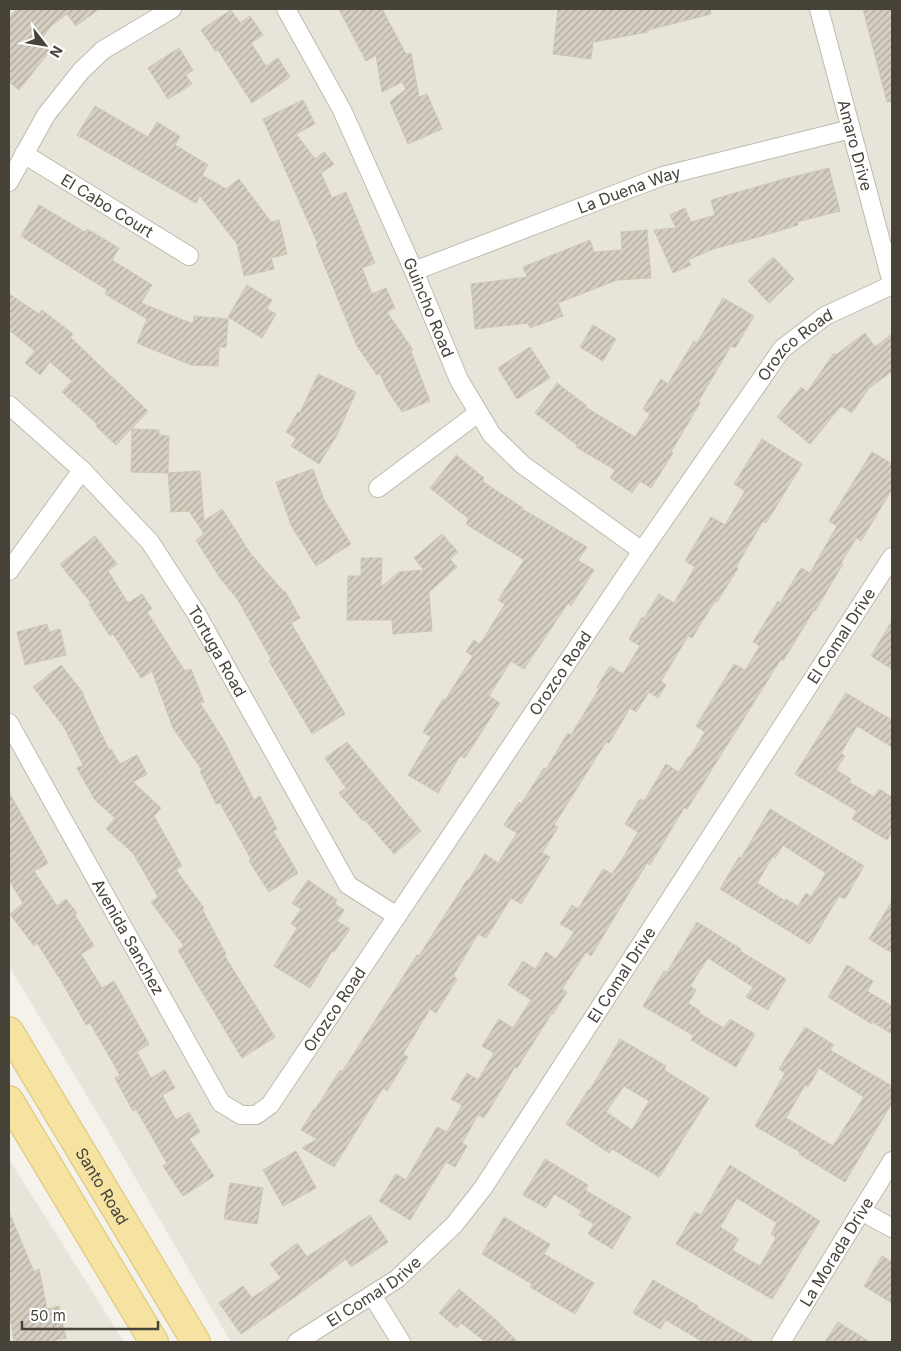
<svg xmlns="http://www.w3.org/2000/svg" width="901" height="1351" font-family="Inter,sans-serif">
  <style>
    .residential { fill: #e7e4d9 }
    .building { fill: url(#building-hatch); stroke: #cfc6b5; fill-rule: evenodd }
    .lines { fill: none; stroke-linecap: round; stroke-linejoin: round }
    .street-casing { stroke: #bfbaae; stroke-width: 20 }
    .primary-casing { stroke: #dac273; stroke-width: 30 }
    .street { stroke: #fff; stroke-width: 18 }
    .primary { stroke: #f6e3a2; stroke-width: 28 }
    .labels { text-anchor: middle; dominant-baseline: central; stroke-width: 4; stroke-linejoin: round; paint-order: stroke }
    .street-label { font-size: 16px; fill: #474339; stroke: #fff }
  </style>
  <defs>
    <pattern id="building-hatch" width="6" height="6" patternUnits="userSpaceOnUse" patternTransform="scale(1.25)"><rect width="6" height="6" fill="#d5cec1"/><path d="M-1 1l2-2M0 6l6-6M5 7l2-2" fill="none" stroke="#afa99e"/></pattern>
  </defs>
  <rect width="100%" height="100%" fill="#f4f2eb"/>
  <g class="residential">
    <path d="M9,9H892V1342H231L114,1141L9,966Z"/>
    <path d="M9,1159L124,1342H9Z"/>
  </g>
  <g class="building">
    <path d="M16,9H99L76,26L67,14L51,26L41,40L52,48L19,90L9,82V19Z"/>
    <path d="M339,9H382L406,54L411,53L419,97L427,94L442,129L408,144L390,102L406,89L402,82L382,92L376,55L366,61Z"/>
    <path d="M558,9H710L711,14L648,30V32L593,42L591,59L553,54Z"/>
    <path d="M863,9H892V101L887,102Z"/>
    <path d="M231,10L240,23L250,16L263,35L251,43L266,66L278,58L290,77L252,103L218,50L216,52L201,30Z"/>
    <path d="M179,48L193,70L186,75L192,84L168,99L148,68Z"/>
    <path d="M303,100L315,124L296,134L315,159L324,152L334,164L321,173L332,198L346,192L375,263L362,268L372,294L386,288L395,308L387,312L413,350L411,352L430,401L402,412L386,388L380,373L377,375L357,346L316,245L318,244L263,119Z"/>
    <path d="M95,106L148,137L157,122L180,136L175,145L208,165L202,175L226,189L239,179L271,222L279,220L287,254L271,258L274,269L244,276L237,244L200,196L196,203L77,135Z"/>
    <path d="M829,168L840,211L797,222L798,225L762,236L713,249L688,260L691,265L673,273L654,230L676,228L670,215L685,208L691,222L715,215L711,200L784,179Z"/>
    <path d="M39,205L85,232L87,229L119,248L112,260L152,285L141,303L193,324L194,316L228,319L226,347H219L218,366L191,365L137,343L147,319L105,294L107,290L21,236Z"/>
    <path d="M647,230L651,278L617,280L558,303L563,316L530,328L528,323L475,329L471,284L527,277L523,267L590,240L594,252L622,250L621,232Z"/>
    <path d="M773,257L794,279L769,303L748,281Z"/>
    <path d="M247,285L272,300L267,309L276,314L262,338L228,317Z"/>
    <path d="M9,294L39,314L42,310L73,334L70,337L148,411L116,445L96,426L97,424L62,392L72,381L50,362L40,375L25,363L35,351L9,330Z"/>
    <path d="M723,298L754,316L735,348L731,346L698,402L700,403L671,452L673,453L651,488L640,481L632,493L610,478L615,470L576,447L577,445L535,413L557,383L587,406L585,407L635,437L650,414L643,409L661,379L668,384L694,341L697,343Z"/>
    <path d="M593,325L616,339L603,361L580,347Z"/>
    <path d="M865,333L875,347L892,334V371L868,389L852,413L841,406L810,444L777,417L801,387L807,392L834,353L836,355Z"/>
    <path d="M530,347L550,378L517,399L498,368Z"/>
    <path d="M318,374L356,392L337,435L319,464L291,446L296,438L286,432L298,412L300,413Z"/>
    <path d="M132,429L159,430V435L169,436L168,473L131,472Z"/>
    <path d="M762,439L802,464L766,523L763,521L736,567L738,568L717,602L715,601L692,638L688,636L661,681L666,685L658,698L649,692L636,712L630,708L609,743L606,742L554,825L558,827L542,853L550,857L521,904L511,898L486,938L478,934L453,976L457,979L436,1013L430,1009L403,1054L408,1057L387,1091L383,1088L334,1167L302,1148L317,1139L301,1130L314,1109L315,1110L340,1070L342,1072L417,955L419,956L467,880L468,881L485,854L498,863L517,833L504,825L519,802L521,804L544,768L546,769L568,733L571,735L599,689L597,687L610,666L623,674L640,646L629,639L642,617L644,618L659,594L674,603L695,567L685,561L711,517L725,525L745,491L734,484Z"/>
    <path d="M872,452L892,464V489L861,541L856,538L841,563L843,564L815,611L814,610L783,661L781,659L687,809L684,808L650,865L647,863L591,956L586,952L562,989L567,992L553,1014L552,1013L517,1068L515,1067L484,1118L478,1115L462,1143L467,1146L455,1167L446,1162L410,1220L379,1201L396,1174L406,1180L437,1127L447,1132L462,1105L451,1099L467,1073L478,1080L494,1053L482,1046L499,1019L513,1028L531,1000L508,985L523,961L535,969L546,952L556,959L574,932L560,924L572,905L578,909L603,869L612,874L623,858L638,832L625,824L640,799L644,801L666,764L679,772L689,756L690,757L705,732L696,726L734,664L745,670L760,646L753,642L778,601L780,603L801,568L810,573L837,526L829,521Z"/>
    <path d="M456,455L484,478L482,481L523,508L522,509L587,547L578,560L594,570L571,606L568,603L524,669L511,661L489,696L500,703L465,758L460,756L438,793L408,775L431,737L423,732L443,699L445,700L473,656L466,652L474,640L480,644L505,604L498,600L524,560L466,524L469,519L430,488Z"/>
    <path d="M313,469L324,500L351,544L316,566L291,525L276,482Z"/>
    <path d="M200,471L204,521L222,509L250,553L284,592L285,591L300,618L291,623L345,714L312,734L269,661L271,659L238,600L220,578L196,540L204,534L189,511L171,512L168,473Z"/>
    <path d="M442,534L458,552L450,559L457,567L429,592L432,631L393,634L392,620H347L348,576H361V558H382L381,587L399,572L424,570L414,558Z"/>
    <path d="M95,536L117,564L108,571L128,603L142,594L152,609L147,612L185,671L191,669L204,702L200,703L223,739L254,800L260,796L277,829L273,831L298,873L269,892L249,861L251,859L220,803L216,804L200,771L202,770L173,728L152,671L141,678L113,634L110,636L89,604L91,603L60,564Z"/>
    <path d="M892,621V669L871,656Z"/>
    <path d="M47,624L49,632L60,629L66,655L25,665L17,632Z"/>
    <path d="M61,665L84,694L83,695L109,750L111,749L120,764L137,755L147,774L133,782L161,808L154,816L182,866L176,870L204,908L202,909L226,954L224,955L275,1037L242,1058L196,982L178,950L184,946L151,902L158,897L133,853L106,829L115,818L95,800L77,768L83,765L64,727L33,687Z"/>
    <path d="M846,693L892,720V747L857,726L841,753L845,756L836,770L851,779L849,782L874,797L879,789L892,797V831L887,840L852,819L857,811L795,774Z"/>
    <path d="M347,742L421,831L394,854L365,820L363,821L339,793L346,788L325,758Z"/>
    <path d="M9,792L48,863L34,871L57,906L66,899L77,913L75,915L94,946L81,954L102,988L114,981L149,1044L137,1052L151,1078L165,1070L175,1088L162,1095L176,1120L189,1112L200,1132L189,1139L214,1176L183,1196L163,1166L167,1163L136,1109L133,1111L115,1078L120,1075L90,1023L86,1025L62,982L37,943L34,946L10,914L23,903L9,880Z"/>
    <path d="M770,809L864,866L845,899L839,896L810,944L720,889L739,857L741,858ZM783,845L826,873L811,897L806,893L798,906L786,899L785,901L757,883L773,856L775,858Z"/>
    <path d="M308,880L337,900L335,904L344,910L337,921L350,929L334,952L332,951L310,988L274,966L297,928L291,924L301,909L292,903Z"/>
    <path d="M892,901V953L869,939Z"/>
    <path d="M697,922L741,949L740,951L786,979L768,1010L746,997L753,987L708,958L690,986L696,990L688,1003L700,1011L699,1013L724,1028L730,1019L755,1034L736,1067L691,1040L694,1036L643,1006L664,971L667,972Z"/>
    <path d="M847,965L873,981L867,991L892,1006V1034L873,1022L872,1024L828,997Z"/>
    <path d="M805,1027L834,1045L830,1050L892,1086V1103L845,1182L799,1154L800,1152L755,1126L785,1073L779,1069ZM819,1068L864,1097L833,1146L786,1118L805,1085L808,1087Z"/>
    <path d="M620,1039L666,1066L664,1070L709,1098L659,1177L612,1149L609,1153L566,1124L589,1089L590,1090ZM624,1086L649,1101L632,1130L606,1112Z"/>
    <path d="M296,1151L316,1188L283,1206L263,1170Z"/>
    <path d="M545,1159L588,1185L585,1190L631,1217L612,1249L588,1234L594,1224L579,1215L582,1211L554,1194L546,1208L523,1195Z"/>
    <path d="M730,1165L820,1221L772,1299L676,1244L695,1212L701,1215ZM737,1198L777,1223L771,1234L776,1238L760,1266L732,1250L739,1239L720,1227Z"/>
    <path d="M230,1183L263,1188L257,1224L224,1219Z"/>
    <path d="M9,1212L34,1272L39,1269L47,1309L59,1306L66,1338L55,1340V1342H14L9,1310Z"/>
    <path d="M370,1215L388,1242L351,1267L346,1259L295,1297L241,1334L219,1303L243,1286L252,1298L281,1278L270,1264L297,1243L307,1257Z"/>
    <path d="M504,1217L550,1244L544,1254L594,1283L575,1314L530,1287L532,1284L482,1254Z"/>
    <path d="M882,1256L892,1262V1303L864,1286Z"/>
    <path d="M653,1280L698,1306L697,1308L754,1342H703L666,1320L660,1329L633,1313Z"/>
    <path d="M459,1289L495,1319L518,1342H486L461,1323L457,1328L439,1313Z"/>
    <path d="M838,1322L870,1342H825Z"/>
  </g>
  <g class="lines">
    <defs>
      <g id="street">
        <path id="s1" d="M286,9L342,110L414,271L459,380L492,435L523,465L642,551"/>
        <path id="s2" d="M819,9L892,283"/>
        <path id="s3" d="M24,154L189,256"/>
        <path d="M9,182L46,115L81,71L103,50L172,9"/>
        <path id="s4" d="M414,271L663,176L851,129"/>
        <path id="s5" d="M9,405L82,470L150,542L196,613L348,885L397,916"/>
        <path d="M378,488L478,413"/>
        <path d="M9,571L82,470"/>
        <path id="s6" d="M9,723L221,1103L241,1115H256L270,1105L642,551L782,349L825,316L892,285"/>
        <path d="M861,1211L892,1228"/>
        <path d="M372,1295L401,1342"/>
        <path id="s7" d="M297,1342L397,1279L454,1225L483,1188L892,557"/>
        <path id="s8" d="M781,1342L892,1161"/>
      </g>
      <g id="primary">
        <path id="s9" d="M9,1031L196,1342"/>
        <path d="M9,1100L154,1342"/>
      </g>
    </defs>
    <use href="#street" class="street-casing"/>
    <use href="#primary" class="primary-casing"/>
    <use href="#street" class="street"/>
    <use href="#primary" class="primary"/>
  </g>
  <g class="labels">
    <g class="street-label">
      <text stroke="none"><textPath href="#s2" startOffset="141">Amaro Drive</textPath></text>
      <text stroke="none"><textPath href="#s4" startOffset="230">La Duena Way</textPath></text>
      <text stroke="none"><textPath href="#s3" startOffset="98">El Cabo Court</textPath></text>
      <text stroke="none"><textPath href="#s1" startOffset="331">Guincho Road</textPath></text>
      <text stroke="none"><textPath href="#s6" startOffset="1416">Orozco Road</textPath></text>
      <text stroke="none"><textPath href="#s7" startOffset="902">El Comal Drive</textPath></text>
      <text stroke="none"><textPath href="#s5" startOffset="325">Tortuga Road</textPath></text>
      <text stroke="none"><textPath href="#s6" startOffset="1011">Orozco Road</textPath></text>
      <text stroke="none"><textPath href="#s6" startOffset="245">Avenida Sanchez</textPath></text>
      <text stroke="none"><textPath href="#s7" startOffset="498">El Comal Drive</textPath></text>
      <text stroke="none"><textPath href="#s6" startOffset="606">Orozco Road</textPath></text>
      <text stroke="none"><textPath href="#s9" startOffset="181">Santo Road</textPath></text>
      <text stroke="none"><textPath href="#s8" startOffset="106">La Morada Drive</textPath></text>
      <text stroke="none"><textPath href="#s7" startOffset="92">El Comal Drive</textPath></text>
    </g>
  </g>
  <rect width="901" height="1351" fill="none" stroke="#474339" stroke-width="20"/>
  <g transform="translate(45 45) rotate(121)" stroke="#ffffff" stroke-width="4" paint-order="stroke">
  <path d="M0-4L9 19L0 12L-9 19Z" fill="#474339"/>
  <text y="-8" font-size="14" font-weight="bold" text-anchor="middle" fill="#474339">N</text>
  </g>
  <path d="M22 1321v8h136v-8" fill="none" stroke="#474339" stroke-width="2.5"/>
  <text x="30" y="1321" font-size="15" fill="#474339" stroke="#ffffff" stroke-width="4" paint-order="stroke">50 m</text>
</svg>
